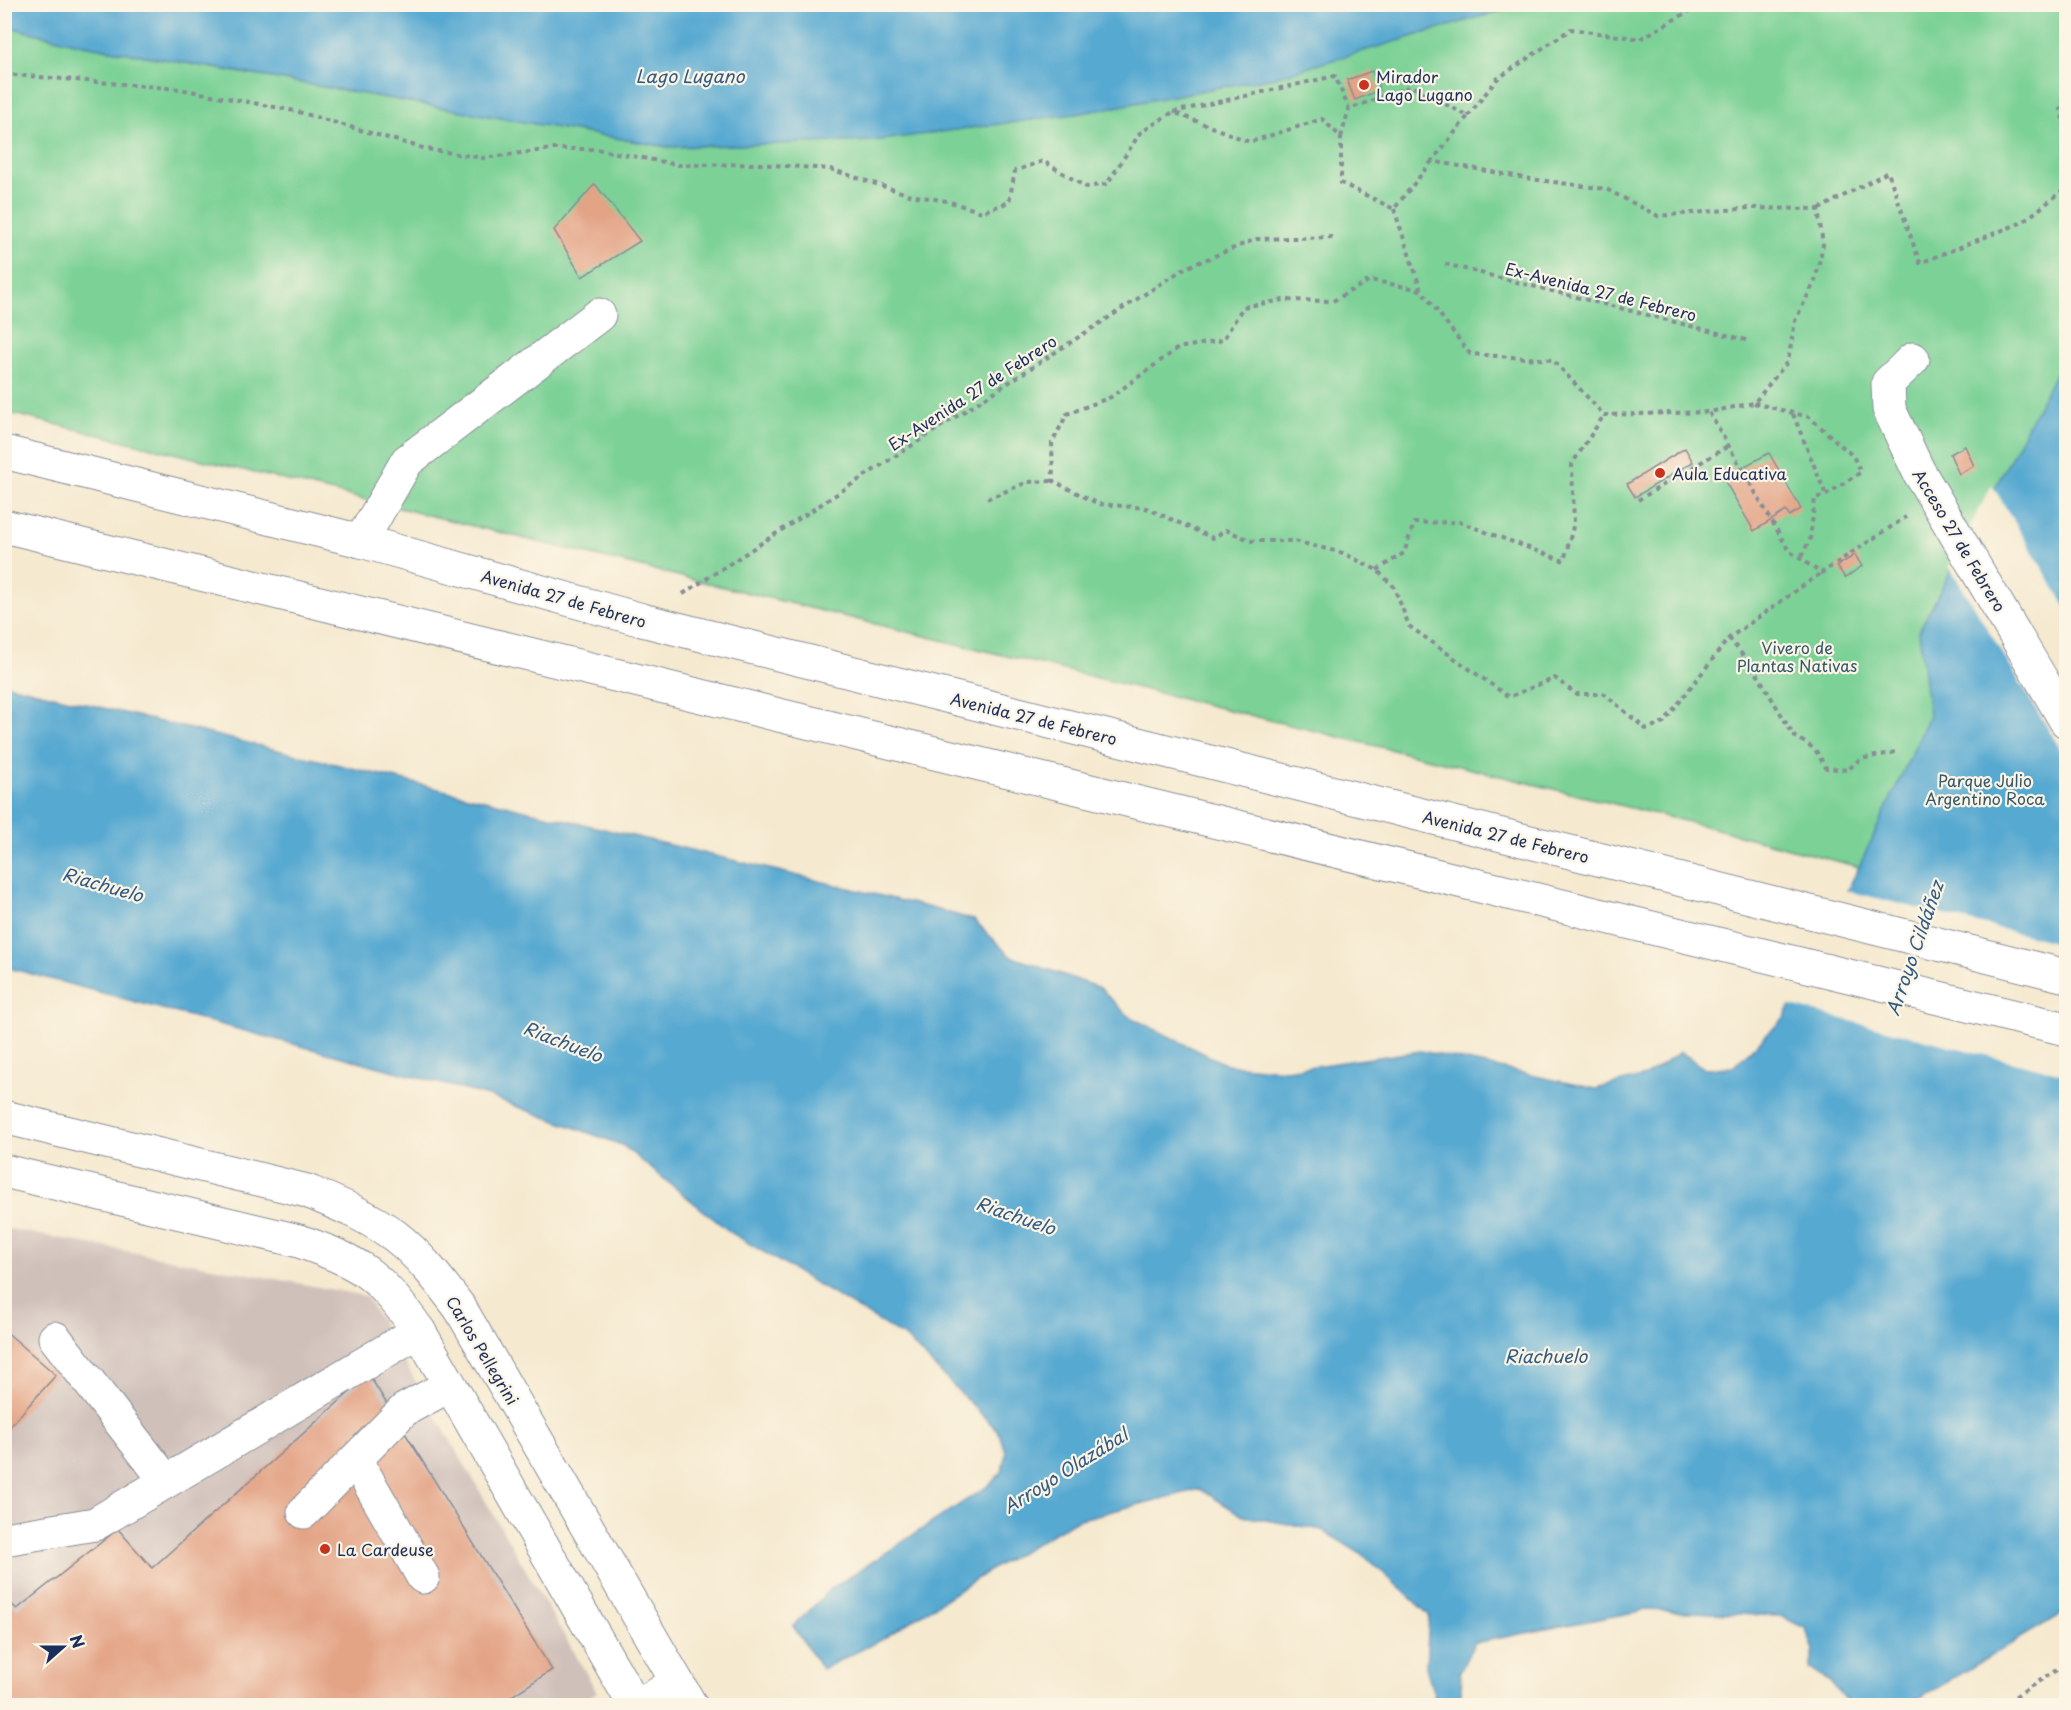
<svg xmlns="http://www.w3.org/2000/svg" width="2071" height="1710" font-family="'Playpen Sans',sans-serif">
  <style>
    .industrial { fill: #cfc0ba }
    .green { fill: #7bd196; stroke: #4b807a; stroke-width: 1.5 }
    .water { fill: #56a9d1; stroke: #386c98; stroke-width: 1.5 }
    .pier { fill: #f5e9cf }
    .building { fill: #e3a385 }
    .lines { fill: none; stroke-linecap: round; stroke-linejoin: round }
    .minor-casing { stroke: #888c96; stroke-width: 35 }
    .major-casing { stroke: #888c96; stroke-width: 35 }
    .path { stroke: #888c96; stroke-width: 4; stroke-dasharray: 4.5 4.5; stroke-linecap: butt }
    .minor { stroke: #fff; stroke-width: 33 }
    .major { stroke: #fff; stroke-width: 33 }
    .poi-dot { fill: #c8321e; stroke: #fcf5e5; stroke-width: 2 }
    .labels { text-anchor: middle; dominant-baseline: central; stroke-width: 4.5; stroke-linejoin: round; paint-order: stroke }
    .poi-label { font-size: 16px; fill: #1b2f5e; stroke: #fcf5e5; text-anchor: start }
    .street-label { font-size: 16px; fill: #1b2f5e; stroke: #fcf5e5 }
    .park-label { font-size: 16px; fill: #33586c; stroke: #fcf5e5 }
    .water-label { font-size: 18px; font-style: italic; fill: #305a86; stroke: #fcf5e5 }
  </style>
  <rect width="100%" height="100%" fill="#fcf5e5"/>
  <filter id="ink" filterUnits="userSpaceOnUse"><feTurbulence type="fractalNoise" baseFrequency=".0167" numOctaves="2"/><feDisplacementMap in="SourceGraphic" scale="12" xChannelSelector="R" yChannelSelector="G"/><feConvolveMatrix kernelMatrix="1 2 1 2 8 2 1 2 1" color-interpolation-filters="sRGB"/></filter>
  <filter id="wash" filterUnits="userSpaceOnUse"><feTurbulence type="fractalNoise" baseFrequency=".008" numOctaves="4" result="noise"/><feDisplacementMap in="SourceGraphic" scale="24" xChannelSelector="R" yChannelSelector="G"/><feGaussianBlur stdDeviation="1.35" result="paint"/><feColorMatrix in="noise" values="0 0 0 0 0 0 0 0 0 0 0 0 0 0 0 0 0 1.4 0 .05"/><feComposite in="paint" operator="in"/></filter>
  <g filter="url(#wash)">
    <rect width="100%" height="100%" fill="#f5e9cf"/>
    <path class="industrial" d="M4,1228L366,1296L597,1692L574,1706L5,1705Z"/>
    <path class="green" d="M1520,5H2066V872L1859,867L1713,828L5,412V26L83,45L668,147L1489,15Z"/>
    <g class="water">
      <path d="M5,4H1520V5L1275,77L1082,113L873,141L668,147L83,45L5,26Z"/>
      <path d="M2066,354V1611L1909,1705H1849L1830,1681L1810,1669L1814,1650L1805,1628L1780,1616L1645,1610L1474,1643L1460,1672L1462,1705H1437L1426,1667L1429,1615L1366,1557L1322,1530L1243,1516L1200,1489L1077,1520L998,1565L881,1640L822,1669L793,1626L832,1588L988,1486L1002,1472L1006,1452L998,1431L905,1337L730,1232L622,1145L488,1096L5,967L4,684L927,907L974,920L1010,956L1100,988L1128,1016L1227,1065L1286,1070L1421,1051L1596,1089L1645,1076L1681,1052L1705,1069L1733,1067L1784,1018L1859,867L1929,716L1919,631Z"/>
    </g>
    <g class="pier">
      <path d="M1992,485L2066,607V758L1949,566Z"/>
      <path d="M1844,890L2066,945V1075L1787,1005Z"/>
    </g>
    <g id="blocks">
      <g class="building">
        <path d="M1372,71L1380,90L1355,100L1347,80Z"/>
        <path d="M595,184L640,241L582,277L554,230Z"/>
        <path d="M1965,446L1974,466L1959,474L1950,454Z"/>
        <path d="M1685,448L1693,462L1635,497L1627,484Z"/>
        <path d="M1769,453L1801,509L1789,516L1786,511L1754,531L1720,473L1731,466L1734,472Z"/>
        <path d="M1855,555L1862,566L1845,578L1837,566Z"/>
        <path d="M4,1330L56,1375L4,1433Z"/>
        <path d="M369,1375L552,1670L496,1706H4V1598L17,1609L118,1529L152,1568Z"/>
      </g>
    </g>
  </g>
  <g filter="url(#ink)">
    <use href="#blocks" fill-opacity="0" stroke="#888c96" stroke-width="1.5"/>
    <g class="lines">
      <defs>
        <g id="minor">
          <path d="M1913,359L1888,383L1889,409L1919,472L2066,721"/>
          <path d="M361,541L407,461L599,315"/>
          <path d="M55,1338L166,1481"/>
          <path d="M356,1460L423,1577"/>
          <path d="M304,1512L404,1410L450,1385"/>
          <path d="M4,1539L95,1524L419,1331"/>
          <path d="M639,1706L677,1682"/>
        </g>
        <g id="major">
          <path d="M4,452L361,541L642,620L2066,976"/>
          <path d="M4,526L2066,1029"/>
          <path d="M4,1117L307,1191C338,1204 368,1216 395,1236C420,1255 441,1283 460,1308L691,1706"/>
          <path d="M4,1171L299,1241C364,1264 378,1274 419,1331L635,1706"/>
        </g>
      </defs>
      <use href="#minor" class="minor-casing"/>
      <use href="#major" class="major-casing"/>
      <g class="path">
        <path d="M4,74L180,89L295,111L426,149L483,158L552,149H596L679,165L758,164L830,169L910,195L947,201L982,212L1009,202L1015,171L1043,161L1086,187L1107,184L1140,133L1173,112"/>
        <path d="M2066,89L2061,110L2066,134"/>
        <path d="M1468,116L1497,79L1571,29L1640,39L1702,4"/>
        <path d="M1341,137L1349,109"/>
        <path d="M1432,161L1394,209L1341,183V137L1322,119L1250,142L1173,112L1335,76L1349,109L1411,86L1468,116L1432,161L1531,179L1606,189L1658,216L1750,208L1818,209L1823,245L1815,281L1795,321L1788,361L1754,403L1709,412L1789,551L1821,573L1906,517"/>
        <path d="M1394,209L1421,290L1470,354L1553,360L1604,415L1709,412"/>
        <path d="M1819,209L1888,172L1920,263L2023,222L2066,188"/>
        <path d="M1445,264L1750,341"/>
        <path d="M1421,290L1370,280L1333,301L1283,300L1243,307L1223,340L1178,348L1111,397L1067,414L1052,443L1053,481L1099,504L1146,508L1213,538L1226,530L1252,541H1294L1343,553L1377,570L1394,587L1409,626L1509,697L1555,678L1576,694H1604L1646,729L1664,722L1729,638L1821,573"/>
        <path d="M1754,403L1809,417L1853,456L1861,472L1826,495L1815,498L1810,539L1800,559"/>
        <path d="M1793,414L1826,495"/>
        <path d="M987,499L1028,482L1053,481"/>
        <path d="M1638,500L1730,445"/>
        <path d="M1377,570L1404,553L1414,523L1459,522L1564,561L1574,523L1572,464L1604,415"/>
        <path d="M683,594L1185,268L1256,239L1335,237"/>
        <path d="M1729,638L1756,672L1794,736L1815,749L1826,768L1848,770L1860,759L1896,752"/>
        <path d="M2000,1706L2066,1664"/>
      </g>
      <use href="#minor" class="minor"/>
      <use href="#major" class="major"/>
    </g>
  </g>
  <g class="poi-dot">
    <circle cx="1364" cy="85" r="6"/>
    <circle cx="1660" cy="473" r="6"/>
    <circle cx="325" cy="1549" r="6"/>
  </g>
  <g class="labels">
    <g class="poi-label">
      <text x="1376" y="76">Mirador<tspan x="1376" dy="18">Lago Lugano</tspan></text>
      <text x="1672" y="473">Aula Educativa</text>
      <text x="337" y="1549">La Cardeuse</text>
    </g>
    <g class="street-label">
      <text transform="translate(1601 291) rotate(14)">Ex-Avenida 27 de Febrero</text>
      <text transform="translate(972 392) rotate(-33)">Ex-Avenida 27 de Febrero</text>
      <text transform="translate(1960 540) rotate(59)">Acceso 27 de Febrero</text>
      <text transform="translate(564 598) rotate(16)">Avenida 27 de Febrero</text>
      <text transform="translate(1034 718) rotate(14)">Avenida 27 de Febrero</text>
      <text transform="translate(1506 836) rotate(14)">Avenida 27 de Febrero</text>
      <text transform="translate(483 1350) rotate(59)">Carlos Pellegrini</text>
    </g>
    <g class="park-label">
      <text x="1797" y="647">Vivero de<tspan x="1797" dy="18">Plantas Nativas</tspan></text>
      <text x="1985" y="780">Parque Julio<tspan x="1985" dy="18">Argentino Roca</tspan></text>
    </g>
    <g class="water-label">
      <text x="690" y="75">Lago Lugano</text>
      <text transform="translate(103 884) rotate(16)">Riachuelo</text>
      <text transform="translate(1914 948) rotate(-71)">Arroyo Cildáñez</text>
      <text transform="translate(563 1041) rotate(21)">Riachuelo</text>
      <text transform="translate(1016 1215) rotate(19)">Riachuelo</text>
      <text x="1546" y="1355">Riachuelo</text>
      <text transform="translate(1065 1470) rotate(-32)">Arroyo Olazábal</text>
    </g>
  </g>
  <rect width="2071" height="1710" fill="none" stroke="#fcf5e5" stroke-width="24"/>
  <g transform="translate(63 1647) rotate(69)" stroke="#fcf5e5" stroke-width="4.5" paint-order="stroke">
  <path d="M0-4.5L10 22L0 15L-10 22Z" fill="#1b2f5e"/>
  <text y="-9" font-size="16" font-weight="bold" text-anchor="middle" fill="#1b2f5e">N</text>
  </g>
</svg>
